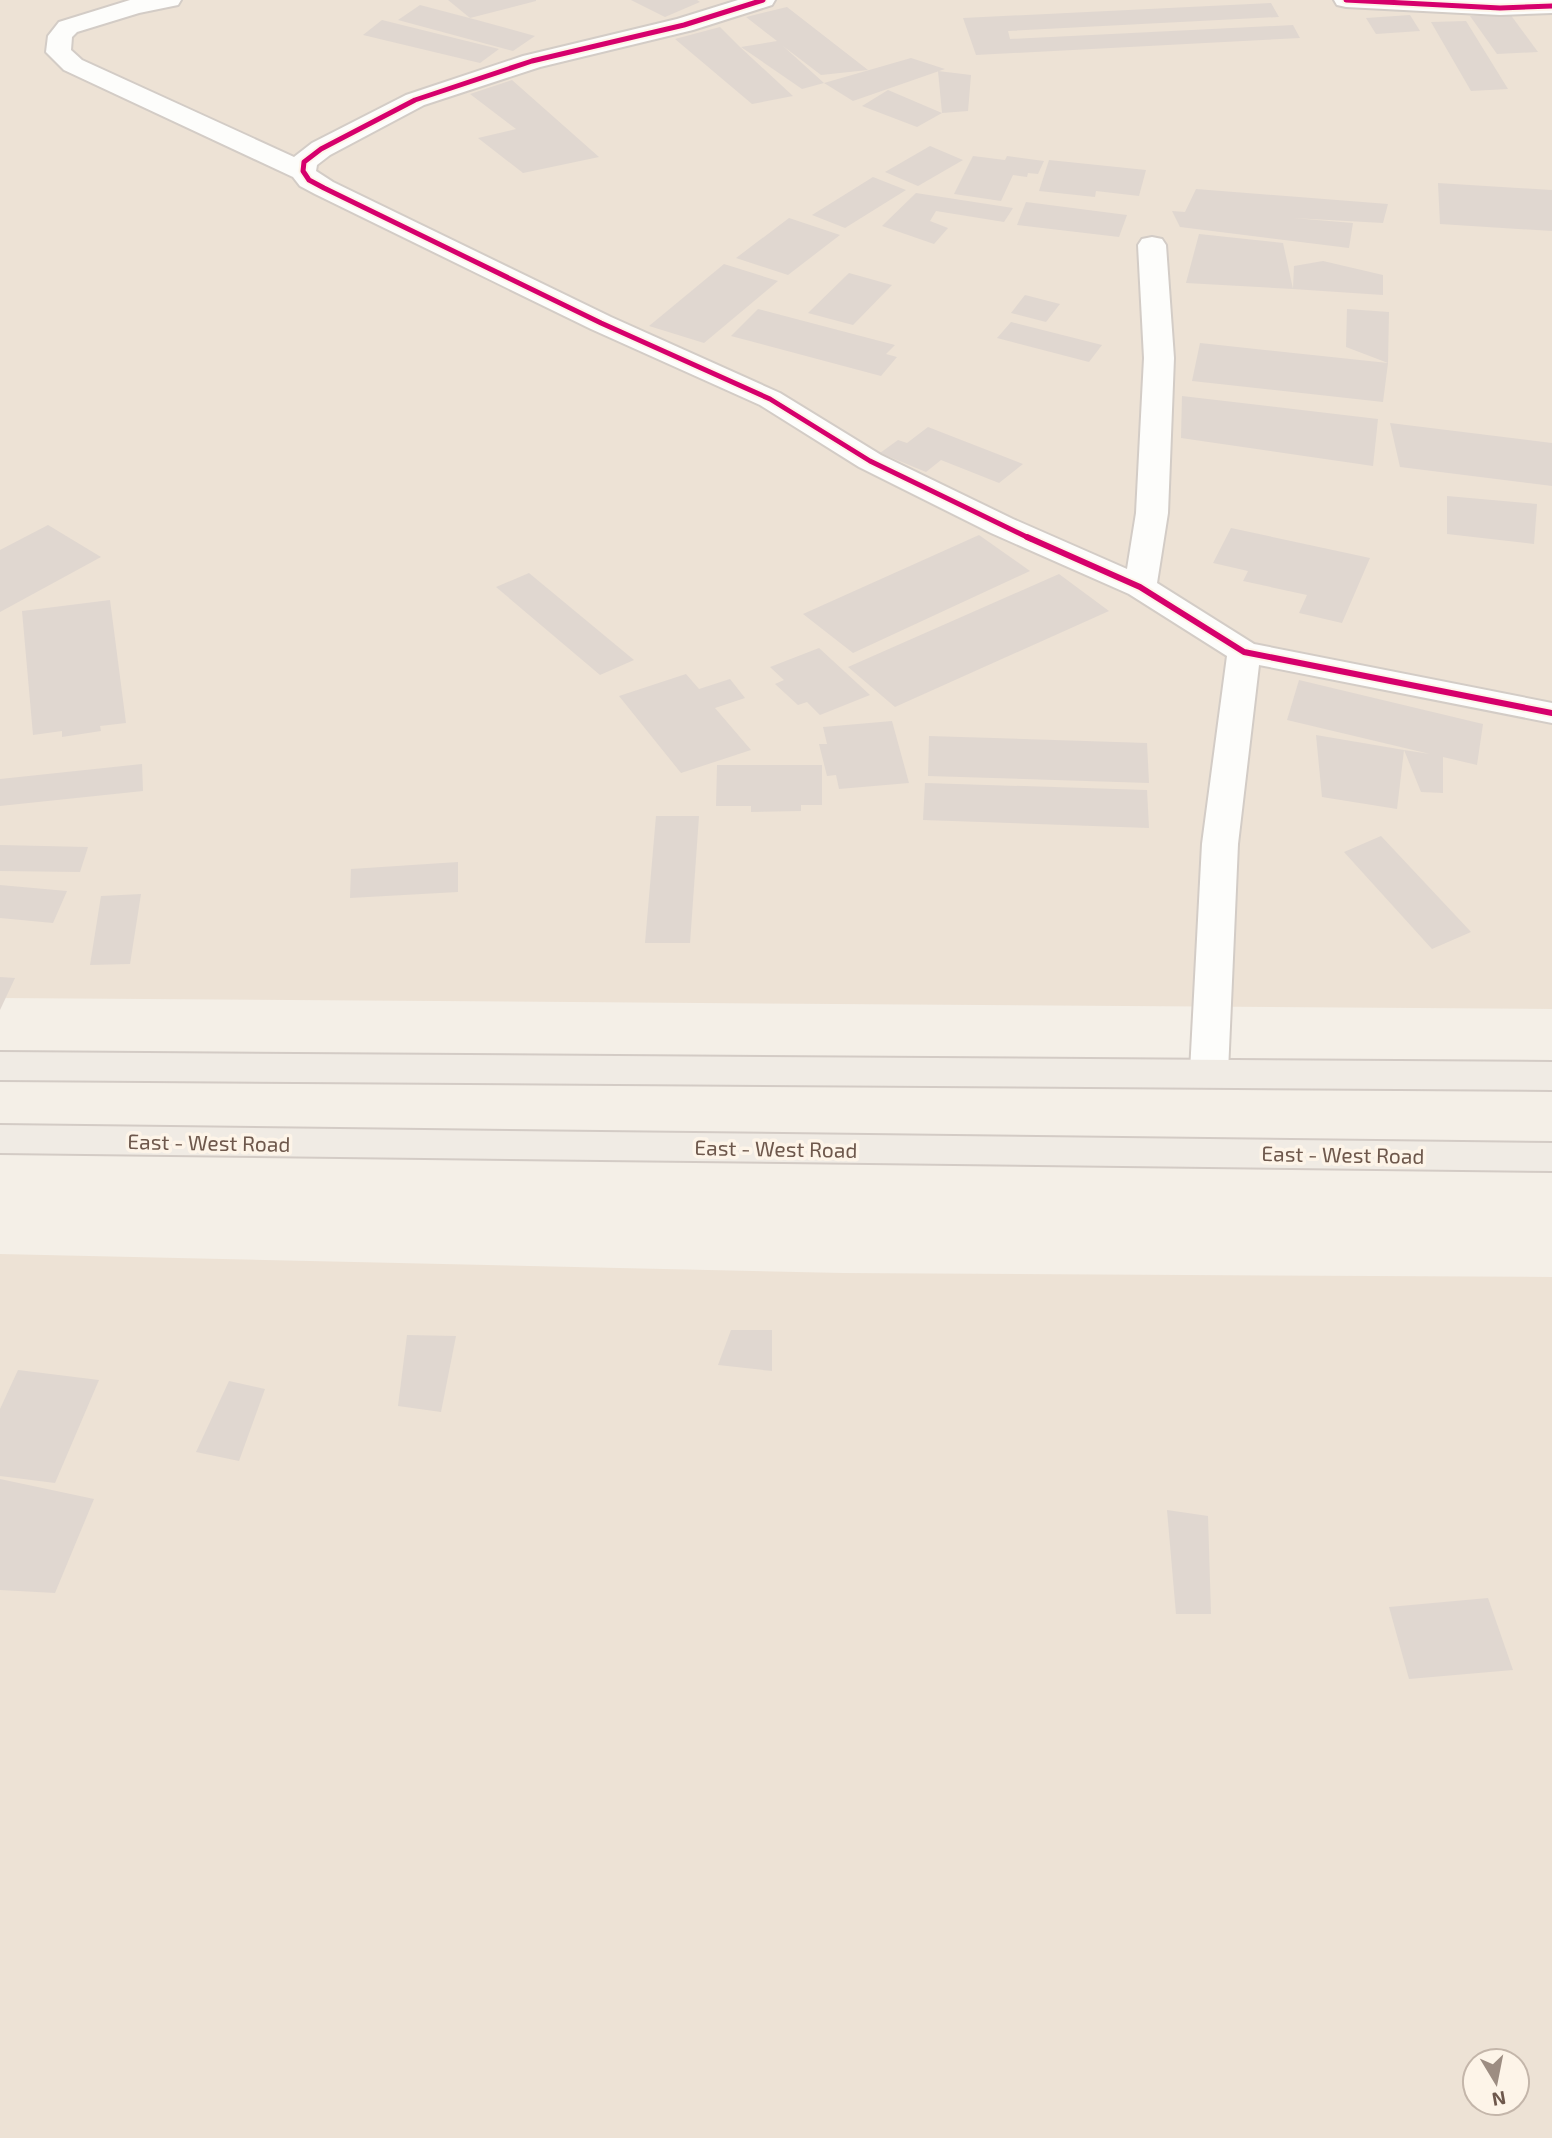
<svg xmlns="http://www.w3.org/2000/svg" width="1552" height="2138" font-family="'Exo 2',sans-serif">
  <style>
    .residential { fill: #ede2d5; fill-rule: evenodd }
    .building { fill: #e0d7d0 }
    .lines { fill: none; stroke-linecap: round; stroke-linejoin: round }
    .minor-casing { stroke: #d3ccc6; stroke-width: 4 }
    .major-casing { stroke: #d3cbc5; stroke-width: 4 }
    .minor { fill: #fdfdfb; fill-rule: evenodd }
    .major { fill: #f0ebe4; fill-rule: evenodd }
    .cycleway-far1-casing { stroke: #fdf4e8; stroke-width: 9 }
    .cycleway-casing { stroke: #fdf4e8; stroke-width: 10 }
    .cycleway-far1 { stroke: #d6006c; stroke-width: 5 }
    .cycleway { stroke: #d6006c; stroke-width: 6 }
    .labels { text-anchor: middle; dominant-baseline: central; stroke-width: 7; stroke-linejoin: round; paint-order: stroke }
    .street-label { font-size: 21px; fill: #6e584c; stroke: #fdf4e8 }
  </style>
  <rect width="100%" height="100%" fill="#f4efe7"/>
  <g class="residential">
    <path d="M0,0H1552V1009L0,998Z"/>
    <path d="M0,1254L843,1273L1552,1277V2138H0ZM1475,2061H1517V2103H1475Z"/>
  </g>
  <g class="building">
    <path d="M448,0H536V1L470,18Z"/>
    <path d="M631,0H697L700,2L665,17Z"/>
    <path d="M1271,3L1279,17L1008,31L1010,39L1293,25L1300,38L976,55L963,18Z"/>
    <path d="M420,5L477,20L535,36L513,51L398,20Z"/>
    <path d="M787,7L868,70L821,75L783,46L824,83L911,58L945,69L853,101L824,83L802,89L741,47L777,41L746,17Z"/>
    <path d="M1510,14L1538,52L1497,54L1470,16Z"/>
    <path d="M1410,15L1420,31L1376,34L1366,18Z"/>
    <path d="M382,20L499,49L480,63L363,35Z"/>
    <path d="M1466,21L1508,89L1471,91L1431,22Z"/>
    <path d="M720,27L740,47L793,96L752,104L675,39Z"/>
    <path d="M938,71L971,75L968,111L942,113L917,127L862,106L888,90L942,113Z"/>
    <path d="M512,80L599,157L523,173L478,138L516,129L470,94Z"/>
    <path d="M930,146L963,160L918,186L885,172Z"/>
    <path d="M973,156L1005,160L1007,156L1044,161L1038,174L1028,173L1027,177L1013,175L1001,201L954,194Z"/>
    <path d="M1049,160L1146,170L1139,196L1096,191L1095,197L1039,191Z"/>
    <path d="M873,177L906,190L845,228L812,215Z"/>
    <path d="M1438,183L1552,190V231L1440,224Z"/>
    <path d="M1196,189L1388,204L1383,223L1293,218L1353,223L1349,248L1180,227L1172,211L1185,212Z"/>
    <path d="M916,193L1013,208L1004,222L936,211L930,221L948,228L934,244L882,226Z"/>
    <path d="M1026,202L1127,215L1119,237L1017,225Z"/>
    <path d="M789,218L840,235L788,275L736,258Z"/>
    <path d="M1199,234L1283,243L1293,289L1186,283Z"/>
    <path d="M1323,261L1383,275V295L1293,289L1294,266Z"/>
    <path d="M724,264L778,281L704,343L649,326Z"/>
    <path d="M849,273L892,285L853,325L808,313Z"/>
    <path d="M1025,295L1060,304L1046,322L1011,313Z"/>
    <path d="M758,309L895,345L886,354L897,357L881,376L731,336Z"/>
    <path d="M1347,309L1389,312L1388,363L1346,347Z"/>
    <path d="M1011,322L1102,345L1089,362L997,338Z"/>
    <path d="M1200,343L1388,363L1383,402L1192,381Z"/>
    <path d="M1182,396L1378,419L1373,466L1181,438Z"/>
    <path d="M1390,423L1552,443V486L1400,467Z"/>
    <path d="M928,427L1023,464L999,483L941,460L926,472L880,453L898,440L907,443Z"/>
    <path d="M1447,496L1537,504L1534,544L1447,534Z"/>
    <path d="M48,525L101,557L0,612V550Z"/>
    <path d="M1231,528L1370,558L1342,623L1299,613L1307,595L1243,581L1248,571L1213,563Z"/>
    <path d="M979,535L1030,571L853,653L803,614Z"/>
    <path d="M529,573L634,660L600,675L496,587Z"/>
    <path d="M1059,574L1109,611L895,707L848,667Z"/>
    <path d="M110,600L126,723L100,726L101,731L62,737V731L33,735L22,611Z"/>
    <path d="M819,648L870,695L820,715L807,702L798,705L775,684L784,680L770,667Z"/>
    <path d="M686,674L699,689L730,679L745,698L715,708L751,750L681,773L619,696Z"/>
    <path d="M1299,680L1483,724L1477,765L1443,757V793L1421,792L1404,750L1430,754L1287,720Z"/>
    <path d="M892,721L909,783L839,789L836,775L827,776L819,744H827L823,727Z"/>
    <path d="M1316,735L1404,750L1397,809L1322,797Z"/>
    <path d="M929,736L1147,743L1149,783L928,776Z"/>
    <path d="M142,764L143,791L0,806V779Z"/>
    <path d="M717,765H822V805H801V811L751,812V806H716Z"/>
    <path d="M925,783L1147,790L1149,828L923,820Z"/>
    <path d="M656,816H699L690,943H645Z"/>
    <path d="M1381,836L1471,932L1432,949L1344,852Z"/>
    <path d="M0,845L88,847L80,872L0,871Z"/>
    <path d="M458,862V892L350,898L351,869Z"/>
    <path d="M0,885L67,891L53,923L0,918Z"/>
    <path d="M141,894L130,964L90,965L101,896Z"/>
    <path d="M0,977L15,978L0,1010Z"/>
    <path d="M731,1330H772V1371L718,1365Z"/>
    <path d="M407,1335L456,1336L441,1412L398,1406Z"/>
    <path d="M18,1370L99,1380L55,1483L0,1476V1409Z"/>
    <path d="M229,1381L265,1389L239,1461L196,1452Z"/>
    <path d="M0,1479L94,1499L55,1593L0,1590Z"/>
    <path d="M1167,1510L1208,1516L1211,1614H1176Z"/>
    <path d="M1488,1598L1513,1670L1409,1679L1389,1607Z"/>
  </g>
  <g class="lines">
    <defs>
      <g id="minor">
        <path d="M181,0L178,5L139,13L77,32L72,37L71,50L82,60L294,157L312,143L406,95L523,56L677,19L738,0H775L772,5L693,30L540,67L424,105L330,155L317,165L316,171L333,182L611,317L780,393L881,455L1013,519L1127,569L1136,513L1144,358L1138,245L1142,239L1152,237L1162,239L1166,245L1174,358L1168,513L1157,583L1254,644L1552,703V723L1259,665L1238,844L1228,1072L1223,1082L1209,1086L1195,1082L1190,1072L1202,844L1227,656L1129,594L991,533L859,467L760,405L591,329L315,194L300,186L293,177L64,70L46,52L48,36L59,22L130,0Z"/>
        <path d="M1334,0H1552V13L1500,15L1346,7L1337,5Z"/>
      </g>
      <g id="major">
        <path d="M0,1052L1552,1062V1090L0,1080Z"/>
        <path d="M0,1125L1552,1143V1171L0,1153Z"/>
      </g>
    </defs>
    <use href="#minor" class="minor-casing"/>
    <use href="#major" class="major-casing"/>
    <use href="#minor" class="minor"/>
    <use href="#major" class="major"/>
    <defs>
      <g id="cycleway-far1">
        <path d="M763,0L684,25L532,61L415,100L321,149L304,162L303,171L309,180L324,188L601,323L770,399L870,461L1031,539"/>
        <path d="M1346,0L1500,8L1552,6"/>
      </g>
      <path id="cycleway" d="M1027,537L1140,587L1244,652L1552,713"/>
    </defs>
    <use href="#cycleway-far1" class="cycleway-far1-casing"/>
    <use href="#cycleway" class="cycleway-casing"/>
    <use href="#cycleway-far1" class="cycleway-far1"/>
    <use href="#cycleway" class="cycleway"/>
  </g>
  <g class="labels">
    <g class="street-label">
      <text transform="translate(209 1142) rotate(1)">East - West Road</text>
      <text transform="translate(776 1148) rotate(1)">East - West Road</text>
      <text transform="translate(1343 1154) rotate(1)">East - West Road</text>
    </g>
  </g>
  <g transform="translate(1496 2082) rotate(170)"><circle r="33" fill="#fdf4e8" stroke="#c4b6aa" stroke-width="2"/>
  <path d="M0-5L12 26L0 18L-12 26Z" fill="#9d8d82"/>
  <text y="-10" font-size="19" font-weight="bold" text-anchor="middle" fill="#6e584c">N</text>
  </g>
</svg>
